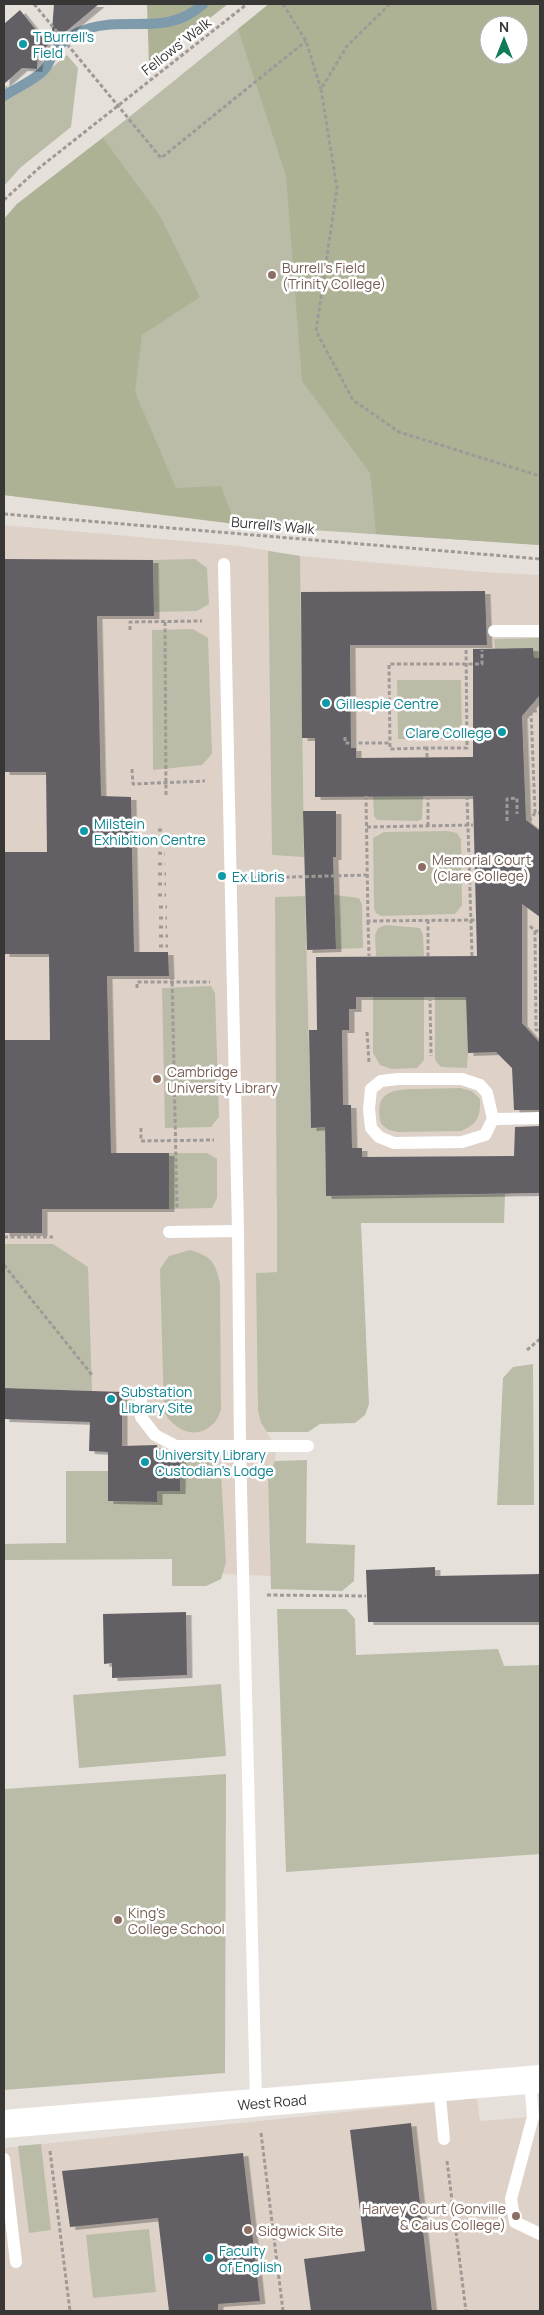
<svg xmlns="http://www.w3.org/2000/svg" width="544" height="2315" font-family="Manrope,sans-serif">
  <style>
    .built { fill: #ded2c8 }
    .green { fill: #babca8; fill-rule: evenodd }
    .forest { fill: #aeb295; fill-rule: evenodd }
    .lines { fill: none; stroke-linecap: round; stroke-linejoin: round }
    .stream { stroke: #7e9bac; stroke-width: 10 }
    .building { fill: #646065; filter: url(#shadow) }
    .path { stroke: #9f9a97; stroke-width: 3; stroke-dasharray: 4 2.5; stroke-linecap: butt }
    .service { stroke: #fff; stroke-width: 12 }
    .tertiary { stroke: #fff; stroke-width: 28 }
    .culture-dot { fill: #0f9aa8; stroke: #fff; stroke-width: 2 }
    .education-dot { fill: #8d6e63; stroke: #fff; stroke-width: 2 }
    .labels { text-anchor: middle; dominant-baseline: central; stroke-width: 5; stroke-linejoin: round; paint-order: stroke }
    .culture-label { font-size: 14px; fill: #0d838f; stroke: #fff; text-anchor: start }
    .street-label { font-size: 14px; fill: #393735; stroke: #fff }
    .education-label { font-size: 14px; fill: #785e54; stroke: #fff; text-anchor: start }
  </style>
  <defs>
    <filter id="shadow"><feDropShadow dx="5.5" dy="3" stdDeviation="0" flood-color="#0004"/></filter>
  </defs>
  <rect width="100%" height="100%" fill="#e6e0db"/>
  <g class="built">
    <path d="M4,525L240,546L300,556L484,572L540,575V1193L276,1197L277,1272L257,1273L261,1423L276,1447L275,1461L268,1479L271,1576L223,1574L221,1579L206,1586H172V1559L4,1560V1544L66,1543V1471H108V1452L89,1451L90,1415L80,1422L4,1419Z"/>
    <path d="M477,2098L480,2121L540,2116V2311H4V2148Z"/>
  </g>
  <g class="green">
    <path d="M269,4H540V545L265,527L4,495V219L17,204L128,118ZM489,25H519V55H489Z"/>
    <path d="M67,55L78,68L71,127L20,168L4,186V86L26,89Z"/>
    <path d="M268,551L300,556L304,857L272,855Z"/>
    <path d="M195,559L207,568L209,604L197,611L154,612L153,560Z"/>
    <path d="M193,629L208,638L212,754L202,765L153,770L152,630Z"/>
    <path d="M540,638V658H534L533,648L495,649L494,639Z"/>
    <path d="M397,680H461L462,739H398Z"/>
    <path d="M373,796H423L422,819L418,821L377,820L374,816Z"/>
    <path d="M448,831L457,833L461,839L462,905L455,914L381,916L376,913L374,908L373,838L384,832Z"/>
    <path d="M334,895L359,898L362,905L363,948L336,949Z"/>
    <path d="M305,896L311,1127H325L326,1196L505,1194L504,1223H361L369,1404L365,1415L355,1423L320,1424L308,1432H267L261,1423L258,1410L256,1273L277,1272L275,897Z"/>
    <path d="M386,925L420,928L423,935L424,956H376L375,935L378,928Z"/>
    <path d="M211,986L215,993L219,1117L211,1127L165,1128L162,988Z"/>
    <path d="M373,997H424V1060L417,1068L392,1069L380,1065L373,1053Z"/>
    <path d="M435,997H479L468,1053L467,1068L441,1067L435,1060Z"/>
    <path d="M460,1088L472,1091L480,1099C481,1116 477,1125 461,1131L398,1132L389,1130L381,1124C373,1090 394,1089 420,1089C434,1089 447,1088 460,1088Z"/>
    <path d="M169,1153H207L217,1159V1198L212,1208L169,1209Z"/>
    <path d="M4,1244H53L88,1267L92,1391L4,1388Z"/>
    <path d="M190,1250C212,1257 214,1260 220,1283L221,1410C219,1414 217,1421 213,1424C196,1441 174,1430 164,1412L160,1269L169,1256Z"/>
    <path d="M533,1364L534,1505H497L503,1378L513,1367Z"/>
    <path d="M181,1453L206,1457L221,1472L226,1562L221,1579L206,1586H172V1559L4,1560V1544L66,1543V1471H108L109,1501L156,1502L157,1491H180Z"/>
    <path d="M307,1460L306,1543L355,1545L354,1581L342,1591L271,1589L268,1478L275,1461Z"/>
    <path d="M277,1609H346L355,1619L356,1655L498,1649L504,1666L540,1665V1854L286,1872Z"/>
    <path d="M221,1684L226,1756L79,1768L73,1695Z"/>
    <path d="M226,1774L225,2073L4,2090V1789Z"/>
    <path d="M41,2144L51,2230L29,2233L18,2146Z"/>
    <path d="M149,2229L156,2292L93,2298L86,2235Z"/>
  </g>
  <g class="forest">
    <path d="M147,4H228L149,65Z"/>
    <path d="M269,4H540V545L376,534L370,473L302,381L286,176L238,29ZM489,25H519V55H489Z"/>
    <path d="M103,138L160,216L200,297L142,335L135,392L176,488L221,486L235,524L4,495V219L17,204Z"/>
  </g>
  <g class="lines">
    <path class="stream" d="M4,96C16,88 31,82 42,72C50,65 50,57 56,49C60,44 71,36 77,33C120,12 165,40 203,4"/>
  </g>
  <g class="building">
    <path d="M54,4H99L51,44Z"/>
    <path d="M20,10L48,45L38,54L37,69L22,68L4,84V24Z"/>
    <path d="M4,559L153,560L154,616H97L101,796L131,797L134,952H168L169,976H107L111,1153H169V1209H42V1233H4V1040H50L49,954H4V852H47L46,772H4Z"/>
    <path d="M485,591L487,645H350L351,748H356V758L473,757V649L533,648L534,658H540V695L522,716L526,820L540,831V917L522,904V1023L540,1043V1110H514L512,1068L496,1052L468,1053L466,997H356V1009H349V1030H342L343,1105H351L352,1148H362V1157L514,1156L515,1127L540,1126V1193L326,1196L325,1127L311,1128L309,1030H317L316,957L477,956L473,796L315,797V738H302L301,592Z"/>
    <path d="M303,811H336V857H333L336,949L307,950Z"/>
    <path d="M4,1388L122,1392V1446L157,1445L158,1452L181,1454L180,1491H157V1502L108,1501V1452L89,1451L90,1422L4,1419Z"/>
    <path d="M435,1567V1576L540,1574V1622H368L366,1570Z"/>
    <path d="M186,1612L187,1675L112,1678V1663L104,1664L103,1614Z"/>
    <path d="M411,2123L432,2311H311L304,2259L365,2251L350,2130Z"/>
    <path d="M243,2153L260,2301L218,2304V2311H169L158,2218L70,2227L62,2171Z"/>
  </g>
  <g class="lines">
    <g class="path">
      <path d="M34,4L161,158L306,41"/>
      <path d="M283,4L306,41L321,89"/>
      <path d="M390,4L347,46L321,89L337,188L316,331L353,400L399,432L540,476"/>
      <path d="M4,200L39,168L247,4"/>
      <path d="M4,514L540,559"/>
      <path d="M165,622L166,797"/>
      <path d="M130,630V622L202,621"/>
      <path d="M345,737V743H390"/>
      <path d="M427,748L390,749L389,664H482V650"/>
      <path d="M427,757V748H467L466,645"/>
      <path d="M132,769L133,784L205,781"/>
      <path d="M366,796L368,921L475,920"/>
      <path d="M428,796V826"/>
      <path d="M467,796L472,956"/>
      <path d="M535,813L531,711H540"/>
      <path d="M507,821V799L517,798V814"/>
      <path d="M529,821L535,813H540"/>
      <path d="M367,827L473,825"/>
      <path d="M158,830H164"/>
      <path d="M158,842H165"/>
      <path d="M158,853L165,854"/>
      <path d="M158,864H165"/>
      <path d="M158,874H166"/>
      <path d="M253,878L367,875"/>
      <path d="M158,884H166"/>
      <path d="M158,895H166"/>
      <path d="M159,907H167"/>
      <path d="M159,918H167"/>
      <path d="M428,920V956"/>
      <path d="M368,921L369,956"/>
      <path d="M530,926L535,931H540"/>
      <path d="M159,927H167"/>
      <path d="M535,931L536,1030H540"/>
      <path d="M159,936H168"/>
      <path d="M159,946H168"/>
      <path d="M172,976L177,1209"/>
      <path d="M137,988V982H210"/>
      <path d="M430,997L431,1056"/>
      <path d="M367,1032L369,1062"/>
      <path d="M141,1128V1141L214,1140"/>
      <path d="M4,1237H53"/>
      <path d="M4,1265L92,1375"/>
      <path d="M527,1350L540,1339"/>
      <path d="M267,1595L366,1596"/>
      <path d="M261,2133L283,2311"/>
      <path d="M50,2151L70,2311"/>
      <path d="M447,2161L466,2311"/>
    </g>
    <g class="service">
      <path d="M224,564L238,1231L240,1447L256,2102"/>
      <path d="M494,631H540"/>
      <path d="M398,1079H462L480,1085L487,1093L493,1119L485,1135L462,1142L394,1143L379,1137L371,1128L369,1109L371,1089L381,1081Z"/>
      <path d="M493,1119L540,1118"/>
      <path d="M169,1232L238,1231"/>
      <path d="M141,1392V1417L155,1435L176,1446H308"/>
      <path d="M530,2080L533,2117L511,2199L515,2222L540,2234"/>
      <path d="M439,2087L444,2139"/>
      <path d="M4,2159L16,2262"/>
    </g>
    <path class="tertiary" id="s1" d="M4,2124L540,2079"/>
  </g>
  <g class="culture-dot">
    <circle cx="23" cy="44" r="5"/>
    <circle cx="326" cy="703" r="5"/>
    <circle cx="502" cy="732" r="5"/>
    <circle cx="84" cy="831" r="5"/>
    <circle cx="222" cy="876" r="5"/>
    <circle cx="111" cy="1399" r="5"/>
    <circle cx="145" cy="1462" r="5"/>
    <circle cx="209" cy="2258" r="5"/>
  </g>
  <g class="education-dot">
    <circle cx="272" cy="275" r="5"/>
    <circle cx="422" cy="867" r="5"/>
    <circle cx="157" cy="1079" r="5"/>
    <circle cx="118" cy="1920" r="5"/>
    <circle cx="516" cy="2216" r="5"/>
    <circle cx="248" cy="2230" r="5"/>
  </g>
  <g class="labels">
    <g class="culture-label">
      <text x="33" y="36">T Burrell's<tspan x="33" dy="16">Field</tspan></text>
      <text x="336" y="703">Gillespie Centre</text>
      <text x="492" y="732" text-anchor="end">Clare College</text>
      <text x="94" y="823">Milstein<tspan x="94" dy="16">Exhibition Centre</tspan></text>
      <text x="232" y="876">Ex Libris</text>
      <text x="121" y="1391">Substation<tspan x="121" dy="16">Library Site</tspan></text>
      <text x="155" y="1454">University Library<tspan x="155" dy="16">Custodian's Lodge</tspan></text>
      <text x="219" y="2250">Faculty<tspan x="219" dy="16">of English</tspan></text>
    </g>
    <g class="street-label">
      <text transform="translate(176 46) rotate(-38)">Fellows' Walk</text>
      <text transform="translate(273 525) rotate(5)">Burrell's Walk</text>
      <text stroke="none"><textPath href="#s1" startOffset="269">West Road</textPath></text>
    </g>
    <g class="education-label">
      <text x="282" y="267">Burrell's Field<tspan x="282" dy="16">(Trinity College)</tspan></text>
      <text x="432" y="859">Memorial Court<tspan x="432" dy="16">(Clare College)</tspan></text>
      <text x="167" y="1071">Cambridge<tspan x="167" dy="16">University Library</tspan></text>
      <text x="128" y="1912">King's<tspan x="128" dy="16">College School</tspan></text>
      <text x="506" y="2208" text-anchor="end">Harvey Court (Gonville<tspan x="506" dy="16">&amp; Caius College)</tspan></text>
      <text x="258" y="2230">Sidgwick Site</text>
    </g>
  </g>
  <rect width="544" height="2315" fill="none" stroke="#393735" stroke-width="10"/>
  <g transform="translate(504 40)"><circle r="24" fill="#ffffff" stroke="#b0afae"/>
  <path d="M0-4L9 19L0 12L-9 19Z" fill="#127c57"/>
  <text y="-8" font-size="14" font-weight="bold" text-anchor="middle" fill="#393735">N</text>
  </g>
</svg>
